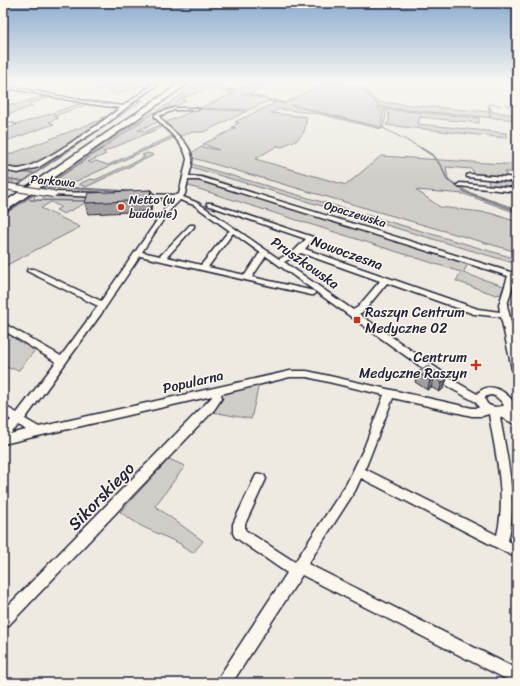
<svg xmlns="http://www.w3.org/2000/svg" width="520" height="686" font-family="Sriracha,sans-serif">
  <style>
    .green { fill: #d0cdc9; stroke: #797882 }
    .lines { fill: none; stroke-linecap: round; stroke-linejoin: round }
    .stream-far1 { stroke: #716f7c; stroke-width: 1 }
    .stream { stroke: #716f7c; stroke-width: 1.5 }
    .minor-casing { stroke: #22223b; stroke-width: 3 }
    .highway-casing { stroke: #22223b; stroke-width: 3 }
    .minor { fill: #fbf7ec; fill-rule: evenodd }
    .highway { fill: #fbf7ec; fill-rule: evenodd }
    .minor-bridge-casing { stroke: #22223b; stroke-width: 8; stroke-linecap: butt }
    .minor-bridge { stroke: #fbf7ec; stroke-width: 6 }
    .wall { fill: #a29e9e; stroke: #22223b }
    .shaded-wall { fill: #848181; stroke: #22223b }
    .building { fill: #bcb8b8; stroke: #22223b }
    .poi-dot { fill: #c8321e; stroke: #fbf7ec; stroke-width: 1.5 }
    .labels { text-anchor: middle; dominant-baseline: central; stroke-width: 3; stroke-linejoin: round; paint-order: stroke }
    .far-street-label { font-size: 12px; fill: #22223b; stroke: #fbf7ec }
    .far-poi-label { font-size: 12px; fill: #22223b; stroke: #fbf7ec; text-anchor: start }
    .street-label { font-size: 14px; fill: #22223b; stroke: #fbf7ec }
    .poi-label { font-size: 14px; fill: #22223b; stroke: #fbf7ec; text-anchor: start }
    .near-street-label { font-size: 17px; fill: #22223b; stroke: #fbf7ec }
  </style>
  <rect width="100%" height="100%" fill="#eeeae2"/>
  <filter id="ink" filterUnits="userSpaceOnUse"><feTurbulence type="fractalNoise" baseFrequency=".025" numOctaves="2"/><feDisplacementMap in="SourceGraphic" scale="8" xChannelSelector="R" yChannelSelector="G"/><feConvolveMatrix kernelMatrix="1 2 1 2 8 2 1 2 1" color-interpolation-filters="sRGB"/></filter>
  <g filter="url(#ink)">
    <g class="green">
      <path d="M114,82L144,84L157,82L147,89V88L140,86L117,94L104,89L101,90L95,89Z"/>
      <path d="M199,82H201L195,89L198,88L197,87L203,82H224L216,86L234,90L252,82H275L249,94L285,103L327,82H335L333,84L339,85L345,82L349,87L365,89L377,102L489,112L488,107H490L492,112L517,115V120L377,107L383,113L381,129L320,114L279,109L271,113L307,117L304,132L296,141L290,142L283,147L277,146L255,159L346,185L381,156L517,165V172H505L508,178L475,176L472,169L446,167L448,179L468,192L517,209V213L464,194L416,190L440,207L490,213L517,222V252L193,158L191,153L202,147L219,150L203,144L236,128L232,127L239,123L235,122L275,103L268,101L248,110L200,108L233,94L211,87L186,97L183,100L186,101L172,108H175L163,112L185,96L182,95L170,103Z"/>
      <path d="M46,95L48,96L40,98L51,97L28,104L33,106L10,114L3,112V103L15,105Z"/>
      <path d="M140,100H143L16,187L12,181L6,184L3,183V171L19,172L40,167L107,123L129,105L132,106L131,105Z"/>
      <path d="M82,103L88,104L54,116L59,118L49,122L54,124L3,142V130L17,125L9,122L19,124Z"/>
      <path d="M170,103H171L167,108L154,115V118L158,122L138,130L147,131L160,125L162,127L103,152L106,154L88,162L92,163L96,161L108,165L172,136L173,138L74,182L71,181L61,186L65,187L130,191L151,190L154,193H80L51,191L55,188L37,190L134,124Z"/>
      <path d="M198,109L247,111L204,132H191L178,138L164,123Z"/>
      <path d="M384,109L479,118V123L420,117L418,124L506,133V138L386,125L389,121V114Z"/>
      <path d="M104,117H108L33,166L17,169L3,165V157L103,119L101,118Z"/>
      <path d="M147,153L154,155L86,187L79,184L90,179L95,180L145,157L142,155Z"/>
      <path d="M192,164L517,259V264L191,167Z"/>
      <path d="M487,178L517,182V188L490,186Z"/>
      <path d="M193,179L469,262L463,273L504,286L501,294L496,295L456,281L461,272L186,185L187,180Z"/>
      <path d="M31,195H35L34,198L40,201L45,196L155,197L171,199L170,201L154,200L87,202L64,214L56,210L61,207L51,202L41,208L80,227L3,267V213Z"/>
      <path d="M3,331L35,350L19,370L3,367Z"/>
      <path d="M259,384L251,419L212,412C217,407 222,403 222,396L226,392Z"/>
      <path d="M169,459L185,466L155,506L203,541L193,553L182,547L181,544L141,526L120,512Z"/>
    </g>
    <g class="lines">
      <g class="stream-far1">
        <path d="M356,82L360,87"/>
        <path d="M204,84L207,85"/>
        <path d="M211,86L220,88"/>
        <path d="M224,89L236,92"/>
        <path d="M362,89L379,106"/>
        <path d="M241,93L262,98"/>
        <path d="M268,100H270"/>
        <path d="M274,101L285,104"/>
        <path d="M291,105L383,128L423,149"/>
        <path d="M506,105L517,106"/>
        <path d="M489,106V104L501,105"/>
        <path d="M490,107V117"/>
        <path d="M382,109L386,114L383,128"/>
        <path d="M71,149L119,116V114L125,109"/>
        <path d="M101,149L145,119"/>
      </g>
      <g class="stream">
        <path d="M421,148L432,155L442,167L447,180L465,192L517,211"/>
        <path d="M92,155L103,148"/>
        <path d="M3,164L13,168H25"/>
        <path d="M35,164L40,161"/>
        <path d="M3,172L34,173"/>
        <path d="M3,178L23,181"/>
        <path d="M16,186L72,148"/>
        <path d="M52,186L61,188L125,191"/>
        <path d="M40,190L92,155"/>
        <path d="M3,194L10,189"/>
        <path d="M30,200L88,201"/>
        <path d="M3,215L36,193"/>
      </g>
      <defs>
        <g id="minor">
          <path d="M156,82H161L137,99L105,125L39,167L18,173L3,170V166C8,167 13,169 18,169C39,168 102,122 120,108L90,104L3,87V85L90,102L123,106Z"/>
          <path d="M508,82H513L517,86V89Z"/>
          <path d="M174,108H197L199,109L197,110H174L159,116C168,130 190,140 192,158C193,163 190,171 189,176L201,177L517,274V278H515L507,305L517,348V372L514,371L512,369L501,317L474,314L387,283L364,311L359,314L458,383L477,394C490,379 509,393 516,406C519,411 517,420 517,425L500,417C507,459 518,499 508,541L517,545V558L361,478L355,491L308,564L517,669V683L512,682L302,575L232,683H215L287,573L235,537L233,533V524L256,475L260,474L264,475L266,479L245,524V530L295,562L347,483L364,448L384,395L307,377H290L221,394L222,398L214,410L8,626L3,628V611L212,397V396L3,444V427L11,420L3,414V405L17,413L56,362L3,330V323L61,356L98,306L27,271L28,269H34L101,301L165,209L174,198L139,197L136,195L137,194L177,195L179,194L187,159C183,141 166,130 155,117V114ZM188,180H199L508,276L499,305L500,312L478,309L305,249L313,239V237L211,203H207V205L306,239L294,251L279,259L198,203L183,197L185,194ZM180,200L194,205L230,231L228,232L201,265L167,257L194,227V225H190L160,256L142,252L169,211ZM233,233L262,254H259L245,275L208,267ZM301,253L380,281L358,307L353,310L284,262ZM140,256L311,295H314L315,293L314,291L252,277L266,256L452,389L476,402L479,408H472L307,371H290L39,427L25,419L101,314ZM490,395C496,395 500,400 504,405L503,406C495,408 485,407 485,397ZM393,398L472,416H482L489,414C495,453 507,495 497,535L365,469ZM19,425L26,430L10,434Z"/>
          <path d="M469,174L517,178V182L467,177V175Z"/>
          <path d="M460,183L517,188V192L458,186L457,185Z"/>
          <path d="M53,192L100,193L103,195L100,197L51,195V193Z"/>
        </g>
        <path id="highway" d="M182,82H190L7,210L3,211V203Z"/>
      </defs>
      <use href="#minor" class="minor-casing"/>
      <use href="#highway" class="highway-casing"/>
      <use href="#minor" class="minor"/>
      <use href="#highway" class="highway"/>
      <defs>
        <path id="minor-bridge" d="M4,186L53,194"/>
      </defs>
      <use href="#minor-bridge" class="minor-bridge-casing"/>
      <use href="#minor-bridge" class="minor-bridge"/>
    </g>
    <g class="wall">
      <path d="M151,190L152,201L151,211L88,214L85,203Z"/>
      <path d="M418,372L447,379L443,389L439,392L431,387L427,390L415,382Z"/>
    </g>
    <g class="shaded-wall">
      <path d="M151,190L152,201L151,211L149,200Z"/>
      <path d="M435,378L431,387L427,390L430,381Z"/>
      <path d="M447,379L443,389L439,392L442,383Z"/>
    </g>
    <g class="building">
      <path d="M151,190L149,200L85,203L88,193Z"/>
      <path d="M428,366L447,379L442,383L435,378L430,381L418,372Z"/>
    </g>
  </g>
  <linearGradient id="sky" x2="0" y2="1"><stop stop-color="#8dadce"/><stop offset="0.46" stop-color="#f7f6f2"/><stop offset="1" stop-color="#f7f6f2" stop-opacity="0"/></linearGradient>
  <rect width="520" height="178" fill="url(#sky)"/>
  <g class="poi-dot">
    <circle cx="121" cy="207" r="4"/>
    <rect x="353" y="316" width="8" height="8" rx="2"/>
    <path d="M474 359h4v4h4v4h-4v4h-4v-4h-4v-4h4z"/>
  </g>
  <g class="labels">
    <g class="far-street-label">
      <text transform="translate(53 181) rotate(5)">Parkowa</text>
      <text transform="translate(355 214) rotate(17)">Opaczewska</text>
    </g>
    <g class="far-poi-label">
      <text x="129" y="200">Netto (w<tspan x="129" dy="14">budowie)</tspan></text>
    </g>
    <g class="street-label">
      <text transform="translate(347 253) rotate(20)">Nowoczesna</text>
      <text transform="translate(305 263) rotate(35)">Pruszkowska</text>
      <text transform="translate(193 382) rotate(-13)">Popularna</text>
    </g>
    <g class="poi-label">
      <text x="365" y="312">Raszyn Centrum<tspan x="365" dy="16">Medyczne 02</tspan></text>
      <text x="467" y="357" text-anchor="end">Centrum<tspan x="467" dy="16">Medyczne Raszyn</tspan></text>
    </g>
    <g class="near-street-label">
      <text transform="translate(101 496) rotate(-46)">Sikorskiego</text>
    </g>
  </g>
  <rect width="520" height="686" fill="none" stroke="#fbf7ec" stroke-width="16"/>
  <rect x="8" y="8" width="504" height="670" fill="none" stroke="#22223b" stroke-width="1.5" filter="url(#ink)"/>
</svg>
